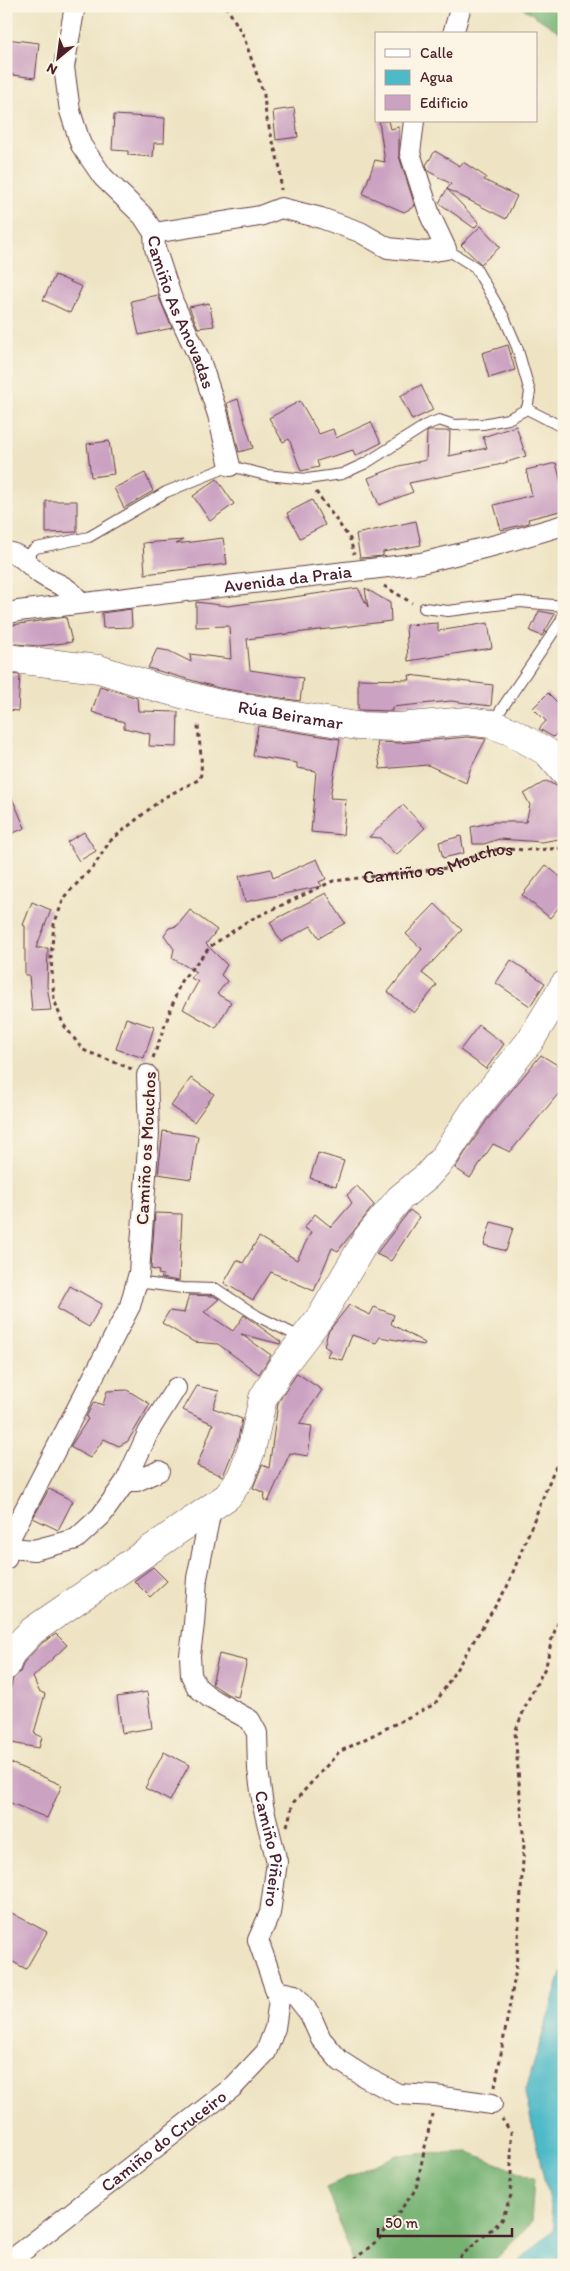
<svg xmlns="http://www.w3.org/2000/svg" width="570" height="2271" font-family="Itim,sans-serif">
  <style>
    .forest { fill: #74b272; stroke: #5f684e }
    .water { fill: #4dbac7; stroke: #4c6c79 }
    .building { fill: #cba2c2 }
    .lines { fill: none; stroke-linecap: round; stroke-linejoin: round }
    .lane-casing { stroke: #633d42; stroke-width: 12 }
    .street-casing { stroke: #633d42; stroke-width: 22 }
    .secondary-casing { stroke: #633d42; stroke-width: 29 }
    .path { stroke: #633d42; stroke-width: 3; stroke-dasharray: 4 4; stroke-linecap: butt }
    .lane { stroke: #fff; stroke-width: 10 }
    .street { stroke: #fff; stroke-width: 20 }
    .secondary { stroke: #fff; stroke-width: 28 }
    .labels { text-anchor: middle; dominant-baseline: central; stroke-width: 4.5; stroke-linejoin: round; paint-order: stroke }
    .street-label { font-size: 18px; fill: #4a1f2b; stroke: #fcf5e5 }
  </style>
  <rect width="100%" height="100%" fill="#fcf5e5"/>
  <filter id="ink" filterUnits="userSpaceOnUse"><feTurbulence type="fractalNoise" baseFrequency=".02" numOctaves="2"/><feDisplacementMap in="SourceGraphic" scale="10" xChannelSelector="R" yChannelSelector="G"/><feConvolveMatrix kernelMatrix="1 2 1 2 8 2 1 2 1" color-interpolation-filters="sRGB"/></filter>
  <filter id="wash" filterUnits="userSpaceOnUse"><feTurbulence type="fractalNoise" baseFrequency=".0096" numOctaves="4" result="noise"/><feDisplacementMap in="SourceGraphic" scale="20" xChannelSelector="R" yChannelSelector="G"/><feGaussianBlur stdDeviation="1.12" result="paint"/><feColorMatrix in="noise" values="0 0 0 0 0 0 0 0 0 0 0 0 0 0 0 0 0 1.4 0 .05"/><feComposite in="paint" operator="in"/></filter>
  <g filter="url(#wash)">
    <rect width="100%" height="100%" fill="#eee4c4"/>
    <g class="forest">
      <path d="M520,6H564V35Z"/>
      <path d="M469,2152L534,2178L531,2223L490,2265H355L326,2187L397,2155Z"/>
    </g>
    <path class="water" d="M564,1963V2265H516L555,2228L525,2093Z"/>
    <g id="blocks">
      <g class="building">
        <path d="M6,39L39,43L35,78L6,74Z"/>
        <path d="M294,108L298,137L276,140L273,111Z"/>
        <path d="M114,115L165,118L164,143H154L153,157L128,155V151L112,150Z"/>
        <path d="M379,121H388L390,129L399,127V156L415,206L404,212L363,194L375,160L385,162Z"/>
        <path d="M435,151L460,166L463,162L486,177L484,180L517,196L506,219L447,189L451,184L428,171L426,165Z"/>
        <path d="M447,189L479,223L474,228L439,203Z"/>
        <path d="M481,226L500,247L481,264L461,245Z"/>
        <path d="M55,275L82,287L70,313L43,300Z"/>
        <path d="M158,295L172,328L139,335L131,301Z"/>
        <path d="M209,303L214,326L198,328L189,307Z"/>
        <path d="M508,345L515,370L489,378L482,353Z"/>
        <path d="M421,385L433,410L412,420L400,396Z"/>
        <path d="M238,399L253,448L239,452L227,403Z"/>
        <path d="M300,401L319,434L333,429L336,438L371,422L381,443L355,456L353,450L317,461L319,467L301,471L289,439L283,442L269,418Z"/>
        <path d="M516,426L526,456L498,465L409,483L413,492L379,505L368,478L399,466L426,460L427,432L429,431H450L449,456L487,448L483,437Z"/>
        <path d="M109,441L114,474L91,477L87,444Z"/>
        <path d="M556,463L564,494V510L528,519L529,523L501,530L494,505L532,495L526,470Z"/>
        <path d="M145,473L153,491L124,508L114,488Z"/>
        <path d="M217,479L234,504L210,521L193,496Z"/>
        <path d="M312,500L325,525L300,538L287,513Z"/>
        <path d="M46,501H77V532L46,533Z"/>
        <path d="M416,521L421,545L383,552V556L360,558L356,534Z"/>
        <path d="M223,538L227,564L145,574L143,543L183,540L176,544Z"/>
        <path d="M358,588L368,607L365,588L390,603L391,621L247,639L250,670L303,678L300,701L219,688L148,668L157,649L169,651L191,662L190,654L231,659L229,626L196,627V602L228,606Z"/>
        <path d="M131,609L132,627L103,628L102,613Z"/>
        <path d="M539,611L555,614L542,636L530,631Z"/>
        <path d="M66,617L72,642L39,646L6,643V626Z"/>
        <path d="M438,623V631L488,623L492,648L408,661L406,625Z"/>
        <path d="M6,674L20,675L18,711L6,710Z"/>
        <path d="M409,675L493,685L491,706L451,701L392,707V711L358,710V679L410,680Z"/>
        <path d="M100,686L137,698L138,711L178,712L177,747L149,746L150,734L124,728V722L92,712Z"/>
        <path d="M548,693L564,709V726L553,737L539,729L546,721L533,708Z"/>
        <path d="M258,726L340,739L330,798L346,799L343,835L311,832L316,771L297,768V763L253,756Z"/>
        <path d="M467,737L486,739L470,770L466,783L428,765L380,769L377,742L399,743Z"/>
        <path d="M546,781L559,787L564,806V838L542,842L499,839L484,844H473L471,827L494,822H526L530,805L524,794Z"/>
        <path d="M6,784L25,828L6,836Z"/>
        <path d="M403,805L425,828L396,855L380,838L369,837Z"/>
        <path d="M84,832L96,851L79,861L67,842Z"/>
        <path d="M461,836L464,853L443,858L439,842Z"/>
        <path d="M317,859L326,879L319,882L322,886L245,902L239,876L271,869L273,878Z"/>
        <path d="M546,865L564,880V901L550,918L522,895Z"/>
        <path d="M326,893L345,923L319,938L311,926L281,942L270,922Z"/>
        <path d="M32,902L51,910L36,948H48L47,986L51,1010L32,1011L29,975H25V926L23,925Z"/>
        <path d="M435,904L462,930L422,973L437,985L414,1013L388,992L422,949L406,934Z"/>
        <path d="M190,910L217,930L206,944L227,965L221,975L227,981L217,994L231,1002L216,1028L183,1009L198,982L191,978L196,972L172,958L174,949L164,935L169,928L177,926Z"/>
        <path d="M511,960L545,983L530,1006L496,983Z"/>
        <path d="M126,1018L154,1027L144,1058L116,1049Z"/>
        <path d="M479,1025L504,1044L486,1069L460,1050Z"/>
        <path d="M541,1055L564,1069V1084L559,1093L510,1152L493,1144L470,1178L455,1168L487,1120Z"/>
        <path d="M191,1078L214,1094L194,1122L171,1106Z"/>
        <path d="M163,1131L198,1136L191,1179L158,1174Z"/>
        <path d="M318,1153L344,1161L336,1186L310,1178Z"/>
        <path d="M357,1186L374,1205L338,1251L332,1248L314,1291L271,1272L253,1300L224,1283L237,1260L243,1263L259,1237L297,1260L311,1232L304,1228L315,1214L331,1227L352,1203L347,1195Z"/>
        <path d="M410,1210L419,1217L391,1261L376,1254Z"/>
        <path d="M155,1213L182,1214L179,1281L161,1278L163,1275L158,1274L159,1271L151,1269Z"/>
        <path d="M491,1222L513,1228L506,1251L484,1245Z"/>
        <path d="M70,1286L102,1304L89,1327L57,1309Z"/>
        <path d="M189,1295L214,1296L219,1299L204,1312L233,1331L244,1315L281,1342L280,1344L241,1334L271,1355L259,1374L218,1344L194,1342L162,1323L169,1311L184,1313Z"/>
        <path d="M349,1305L370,1315L374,1307L394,1315L391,1324L425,1343L424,1345L380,1337L376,1343L352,1335L342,1360L327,1356L330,1350L324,1346L328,1332Z"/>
        <path d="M297,1373L322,1390L299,1424L312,1426L308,1456L290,1453L268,1502L264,1500L265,1493L253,1488L262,1465L269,1468L278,1403Z"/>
        <path d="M197,1386L219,1391L213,1408L242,1419L238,1439L223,1476L197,1466L213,1424L183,1410Z"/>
        <path d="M127,1390L150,1404L128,1441L119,1446L104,1439L90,1458L70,1447L88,1419L86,1417L94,1402L103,1405L107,1391Z"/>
        <path d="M49,1489L73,1501L58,1530L33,1518Z"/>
        <path d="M153,1567L167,1581L150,1597L134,1581Z"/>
        <path d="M56,1634L67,1645L33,1677L39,1691L45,1694L34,1733L42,1737L39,1748L6,1742V1703L13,1679L20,1672L24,1662L42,1643Z"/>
        <path d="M219,1654L247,1661L238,1697L229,1695L212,1684Z"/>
        <path d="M147,1692L152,1728L122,1733L117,1697Z"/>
        <path d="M164,1752L189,1765L170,1801L145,1788Z"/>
        <path d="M6,1761L62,1785L47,1818L6,1801Z"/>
        <path d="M6,1910L47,1932L26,1969L6,1958Z"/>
      </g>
    </g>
  </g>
  <g filter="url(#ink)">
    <use href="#blocks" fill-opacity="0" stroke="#633d42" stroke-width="1"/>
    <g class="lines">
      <defs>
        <g id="lane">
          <path d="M446,249L475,267L504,317L517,347L530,392L527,409"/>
          <path d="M23,558L36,548L89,537L166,492L230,466L266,475L307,479L342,474L366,463L426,425L439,420L454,425L483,424L508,419L527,409L564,428"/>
          <path d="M424,608L448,611L520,602L564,606"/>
          <path d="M492,723L561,621L564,611"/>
          <path d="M137,1282L182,1288L216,1289L259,1317L302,1338"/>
        </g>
        <g id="street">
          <path id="s2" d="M75,6L64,67L70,111L81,145L103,177L143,216L154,233L155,248L173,302L200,360L218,415L230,466"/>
          <path d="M453,34L461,6"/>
          <path d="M154,233L260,216L281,208L321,218L360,232L388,248L426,252L446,249L430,215L410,153L414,121"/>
          <path d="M6,552C21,554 28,564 39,573C57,586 66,583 81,603"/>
          <path id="s3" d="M6,614L18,611L421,563L496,545L564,525"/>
          <path d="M126,1481H137L159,1471"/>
          <path id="s4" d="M212,1505L197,1578L194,1624L190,1655L191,1675L197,1687L210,1698L250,1720L257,1733L258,1769L263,1806L277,1862L270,1913L258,1940L276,1991L295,1995L310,2014L321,2039L340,2061L365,2077L398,2094L435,2096L492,2104"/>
          <path d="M9,1548L34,1550L76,1539L101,1516L126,1481L149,1431L176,1388"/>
          <path d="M6,1559L12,1534L130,1306L139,1273L149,1133L147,1075"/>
          <path id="s5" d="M6,2264L233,2087L266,2052L275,2028L279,2000L276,1991"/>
        </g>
        <g id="secondary">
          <path id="s6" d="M6,658L99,669L158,688L216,703L357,726L398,727L467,721L491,724L510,731L547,752L564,772"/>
          <path d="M6,1666L11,1653L32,1631L228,1496L241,1477L251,1451L263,1398L281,1368L322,1315L367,1238L400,1198L427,1176L444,1157L474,1111L530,1041L564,985"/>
        </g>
      </defs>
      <use href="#lane" class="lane-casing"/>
      <use href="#street" class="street-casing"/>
      <use href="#secondary" class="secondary-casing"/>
      <g class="path">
        <path d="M226,6L243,35L264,95L266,116L280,168L281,190"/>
        <path d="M316,492L350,539L354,554"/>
        <path d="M384,586L412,603"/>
        <path id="s1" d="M153,1058L181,981L211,946L246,922L333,881L447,868L481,853L500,849L535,850L564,848"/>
        <path d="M132,1069L83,1050L63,1024L54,999L51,958L54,924L65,896L94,866L110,841L163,798L200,779C204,761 198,741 198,722"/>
        <path d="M287,1826L293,1803L339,1752L435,1704L507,1587L554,1470L564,1454"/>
        <path d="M495,2087L516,1970L524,1845L515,1732L528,1700L546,1666L552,1638L564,1608"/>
        <path d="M348,2265L379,2239L416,2189L432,2114"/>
        <path d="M455,2265L461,2256L502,2220L511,2195V2132L502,2119"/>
      </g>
      <use href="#lane" class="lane"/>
      <use href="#street" class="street"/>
      <use href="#secondary" class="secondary"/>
    </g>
  </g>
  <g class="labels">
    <g class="street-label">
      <text stroke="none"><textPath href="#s2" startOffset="341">Camiño As Anovadas</textPath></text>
      <text stroke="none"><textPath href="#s3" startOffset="284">Avenida da Praia</textPath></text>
      <text stroke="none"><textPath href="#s6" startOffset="291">Rúa Beiramar</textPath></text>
      <text stroke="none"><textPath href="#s1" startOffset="374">Camiño os Mouchos</textPath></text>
      <text transform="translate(146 1148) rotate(-87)">Camiño os Mouchos</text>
      <text stroke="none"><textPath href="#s4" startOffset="380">Camiño Piñeiro</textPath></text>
      <text stroke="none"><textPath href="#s5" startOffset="200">Camiño do Cruceiro</textPath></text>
    </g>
  </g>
  <rect width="570" height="2271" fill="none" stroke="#fcf5e5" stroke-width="25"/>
  <rect x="375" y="32" width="162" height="90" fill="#fcf5e5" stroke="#b59f9b"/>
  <rect x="385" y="49" width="25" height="8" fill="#ffffff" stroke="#b59f9b"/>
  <text x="420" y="58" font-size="15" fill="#4a1f2b">Calle</text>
  <rect x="385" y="70" width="25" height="15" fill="#4dbac7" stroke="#b59f9b"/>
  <text x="420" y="82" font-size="15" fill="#4a1f2b">Agua</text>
  <rect x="385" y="95" width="25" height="15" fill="#cba2c2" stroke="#b59f9b"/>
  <text x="420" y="108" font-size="15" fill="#4a1f2b">Edificio</text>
  <g transform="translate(58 58) rotate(209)" stroke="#fcf5e5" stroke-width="4" paint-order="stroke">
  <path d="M0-4L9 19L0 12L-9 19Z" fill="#4a1f2b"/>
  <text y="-8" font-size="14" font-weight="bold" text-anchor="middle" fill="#4a1f2b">N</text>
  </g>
  <path d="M378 2228v8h134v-8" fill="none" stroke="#4a1f2b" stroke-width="2.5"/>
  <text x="385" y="2228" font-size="15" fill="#4a1f2b" stroke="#fcf5e5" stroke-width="4" paint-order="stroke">50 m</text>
</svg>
